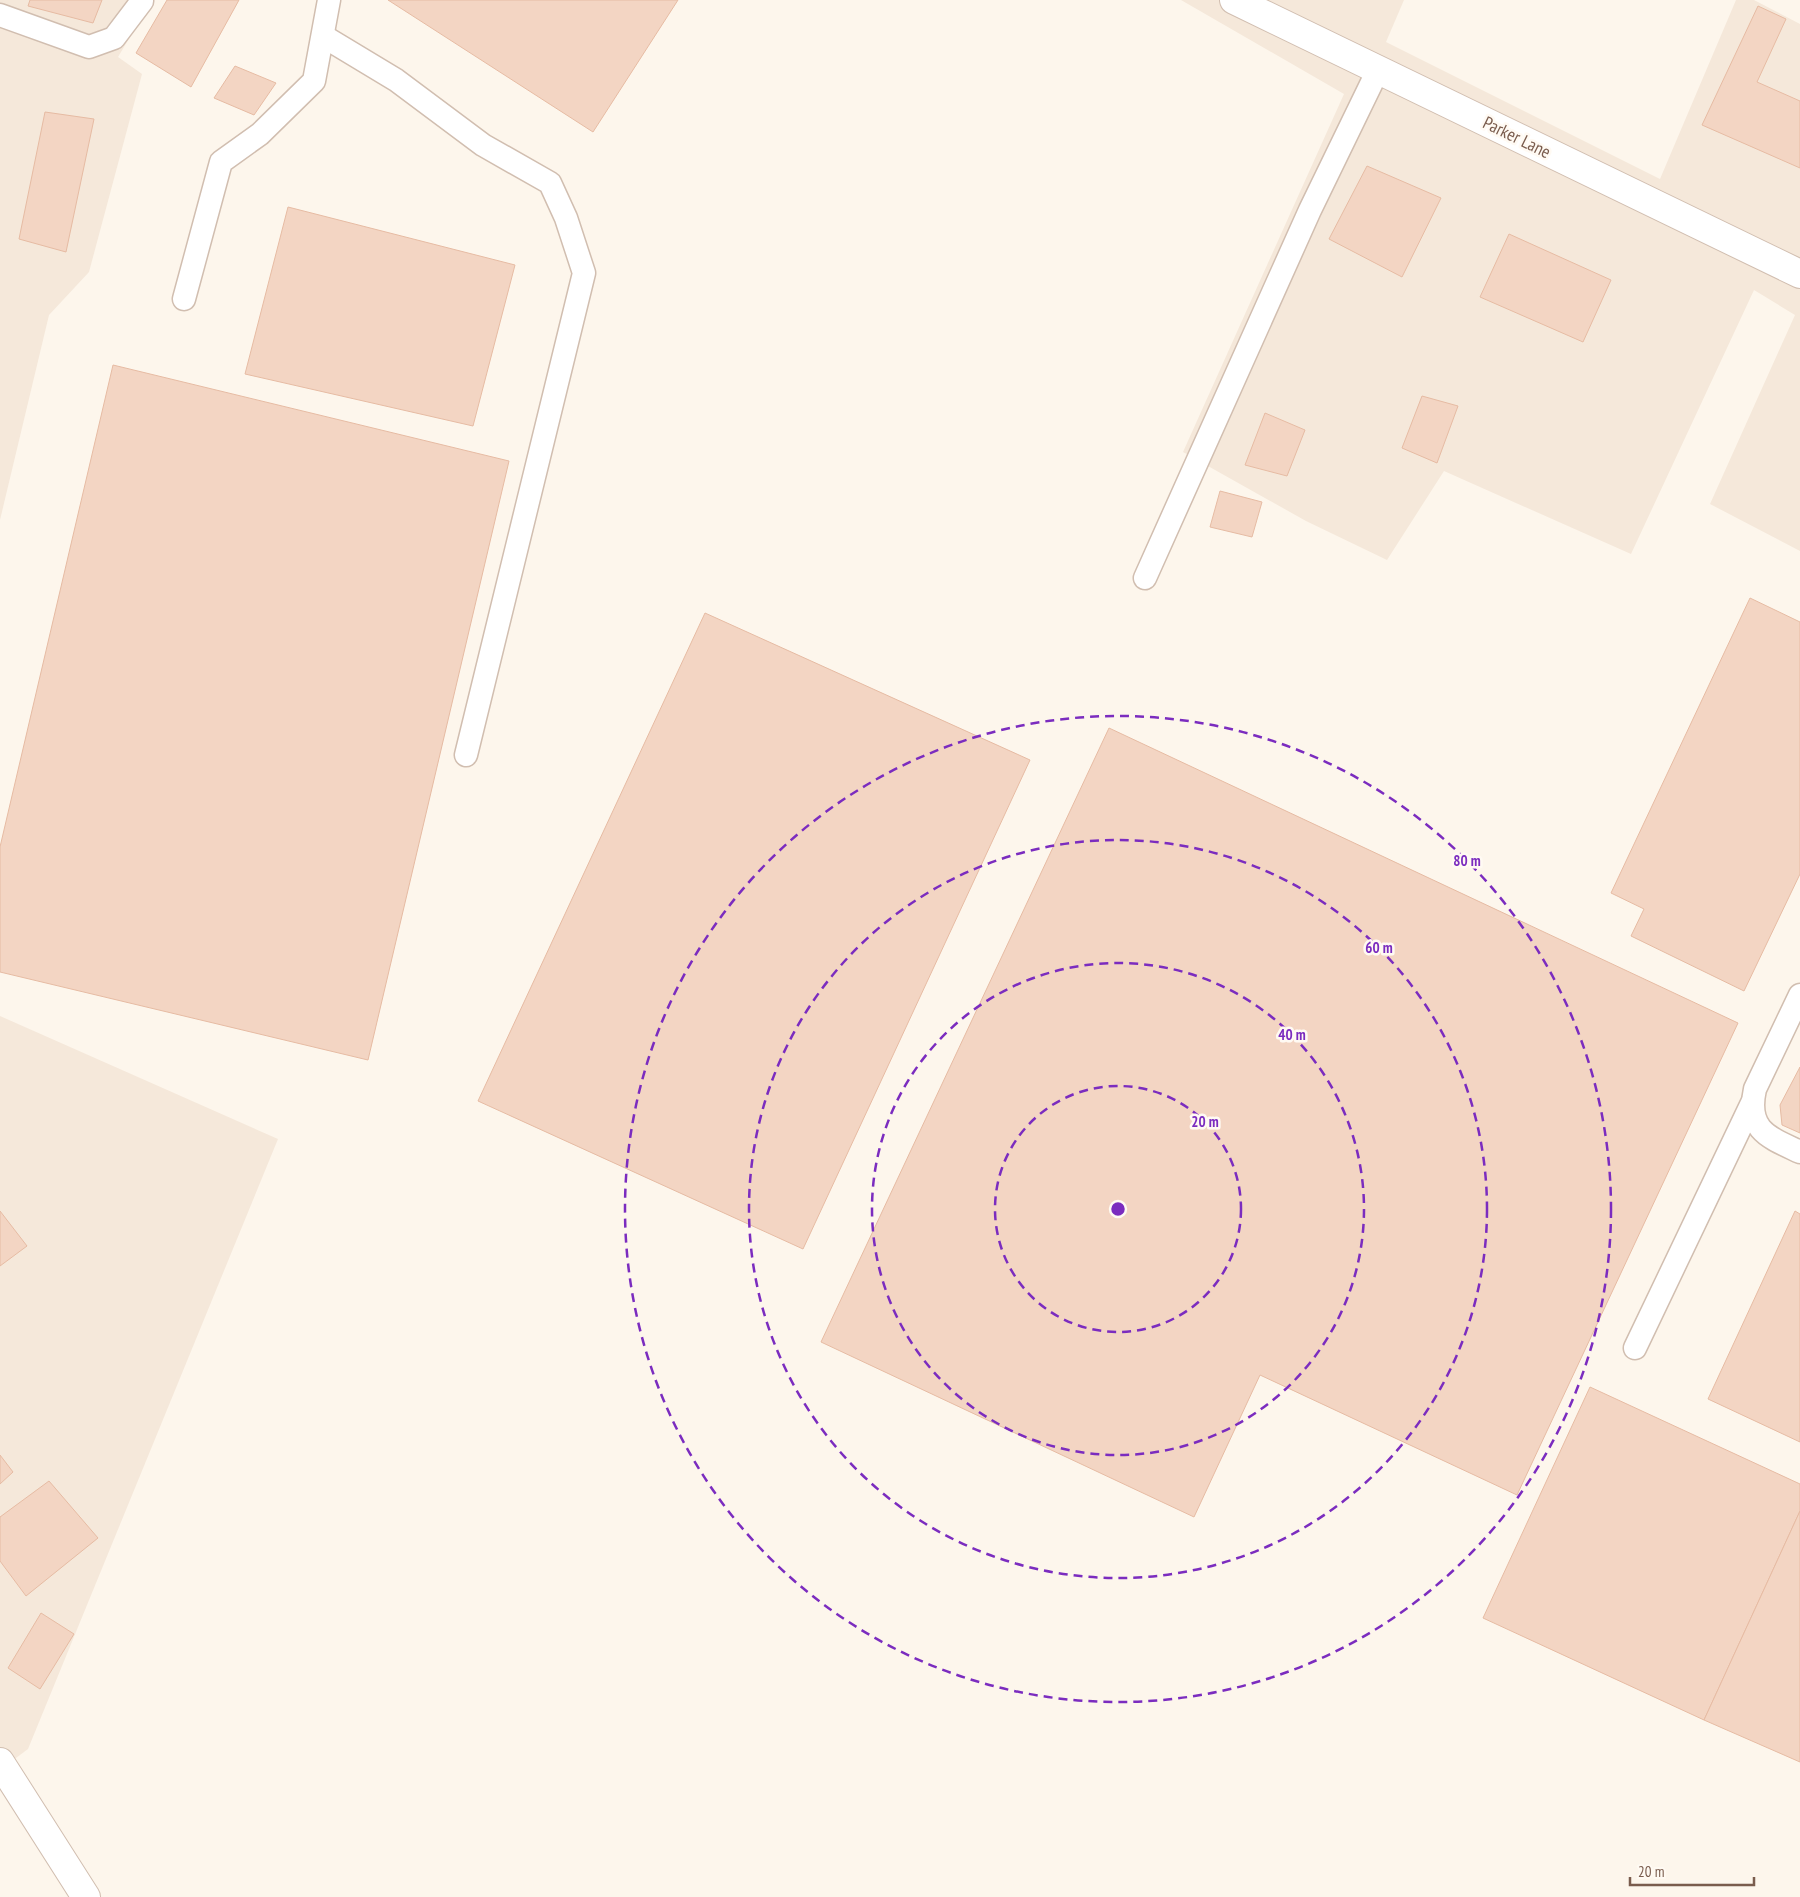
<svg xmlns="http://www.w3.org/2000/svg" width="1800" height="1897" font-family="'PT Sans Narrow',sans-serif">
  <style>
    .residential { fill: #f5e8da }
    .building { fill: #f3d5c3; stroke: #e6bba3 }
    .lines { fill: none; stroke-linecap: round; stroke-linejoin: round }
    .service-casing { stroke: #d1beb0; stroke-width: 25 }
    .minor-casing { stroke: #d1beb0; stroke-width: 30 }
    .tertiary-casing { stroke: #d1beb0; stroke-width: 30 }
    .service { stroke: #fff; stroke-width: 22 }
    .minor { stroke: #fff; stroke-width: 28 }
    .tertiary { stroke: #fff; stroke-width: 28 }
    .ring { fill: none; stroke: #7b2cbf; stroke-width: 2.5; stroke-dasharray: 9 6 }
    .labels { text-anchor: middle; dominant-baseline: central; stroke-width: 5; stroke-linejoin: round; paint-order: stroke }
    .street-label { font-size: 18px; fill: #7a5c4d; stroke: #fffaf3 }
    .centre { fill: #7b2cbf; stroke: #fffaf3; stroke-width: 2.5 }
    .ring-label { font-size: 15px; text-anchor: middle; font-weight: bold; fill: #7b2cbf; stroke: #fffaf3; stroke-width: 5; stroke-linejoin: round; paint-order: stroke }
  </style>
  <rect width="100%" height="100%" fill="#fdf6ec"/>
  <g class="residential">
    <path d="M0,0H152L118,57L142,74L89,272L49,315L0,520Z"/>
    <path d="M1181,0H1404L1386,42L1660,179L1736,0H1754L1800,24V551L1710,504L1795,315L1754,290L1631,554L1444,471L1387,560L1306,521L1183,452L1344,94Z"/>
    <path d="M0,1016L278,1139L28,1749L0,1770Z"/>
  </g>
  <g class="building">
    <path d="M30,0H102L93,23L28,6Z"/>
    <path d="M167,0H239L191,87L136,53Z"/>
    <path d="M388,0H678L593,132Z"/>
    <path d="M1758,6L1786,19L1757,82L1800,101V168L1702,125Z"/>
    <path d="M235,66L276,83L254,115L214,98Z"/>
    <path d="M45,112L94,119L66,252L19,239Z"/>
    <path d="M1367,166L1441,198L1402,277L1329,239Z"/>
    <path d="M288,207L515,265L473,426L245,374Z"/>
    <path d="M1509,234L1611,280L1583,342L1480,297Z"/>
    <path d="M113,365L509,461L368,1060L0,972V847Z"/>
    <path d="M1422,396L1458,406L1437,463L1402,448Z"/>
    <path d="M1265,413L1305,430L1287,476L1245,465Z"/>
    <path d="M1220,491L1262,502L1252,537L1210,527Z"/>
    <path d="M1750,598L1800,622V874L1744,991L1631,936L1644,909L1611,893Z"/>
    <path d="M705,613L1030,760L803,1249L478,1101Z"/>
    <path d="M1109,728L1738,1023L1517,1495L1260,1375L1194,1517L821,1342Z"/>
    <path d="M1800,1067V1133L1782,1125L1780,1105Z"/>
    <path d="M0,1211L27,1246L0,1266Z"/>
    <path d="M1795,1211L1800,1214V1442L1708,1399Z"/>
    <path d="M1590,1387L1800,1484V1511L1704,1720L1483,1618Z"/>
    <path d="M0,1455L13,1472L0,1484Z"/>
    <path d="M49,1481L98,1538L26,1596L0,1561V1517Z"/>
    <path d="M1800,1511V1762L1704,1720Z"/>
    <path d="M41,1613L74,1634L40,1689L8,1668Z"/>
  </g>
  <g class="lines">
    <defs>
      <g id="service">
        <path d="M0,15L89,47L114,38L142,1"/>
        <path d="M323,36L396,80L483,145L550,183L566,218L584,273L466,755"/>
        <path d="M184,299L221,162L260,134L314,81L329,0"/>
        <path d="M1145,578L1310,210L1378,70"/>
        <path d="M1800,995L1755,1089C1746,1130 1768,1137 1800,1152"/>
        <path d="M1635,1348L1752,1103"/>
      </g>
      <path id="minor" d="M1234,0L1800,274"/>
      <path id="tertiary" d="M0,1762L86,1897"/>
    </defs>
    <use href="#service" class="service-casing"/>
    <use href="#minor" class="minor-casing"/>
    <use href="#tertiary" class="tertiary-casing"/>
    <use href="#service" class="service"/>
    <use href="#minor" class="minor"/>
    <use href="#tertiary" class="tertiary"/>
  </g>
  <g class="ring">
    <circle cx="1118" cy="1209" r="123"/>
    <circle cx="1118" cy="1209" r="246"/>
    <circle cx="1118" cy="1209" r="369"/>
    <circle cx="1118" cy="1209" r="493"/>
  </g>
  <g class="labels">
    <g class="street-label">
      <text transform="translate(1517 137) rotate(26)">Parker Lane</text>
    </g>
  </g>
  <circle cx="1118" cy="1209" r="8" class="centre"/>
  <g class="ring-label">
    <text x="1467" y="866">80 m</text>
    <text x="1379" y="953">60 m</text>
    <text x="1292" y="1040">40 m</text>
    <text x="1205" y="1127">20 m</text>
  </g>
  <path d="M1630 1877v8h124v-8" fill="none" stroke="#7a5c4d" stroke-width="2.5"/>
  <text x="1638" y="1877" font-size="15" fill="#7a5c4d" stroke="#fffaf3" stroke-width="4" paint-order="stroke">20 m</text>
</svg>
